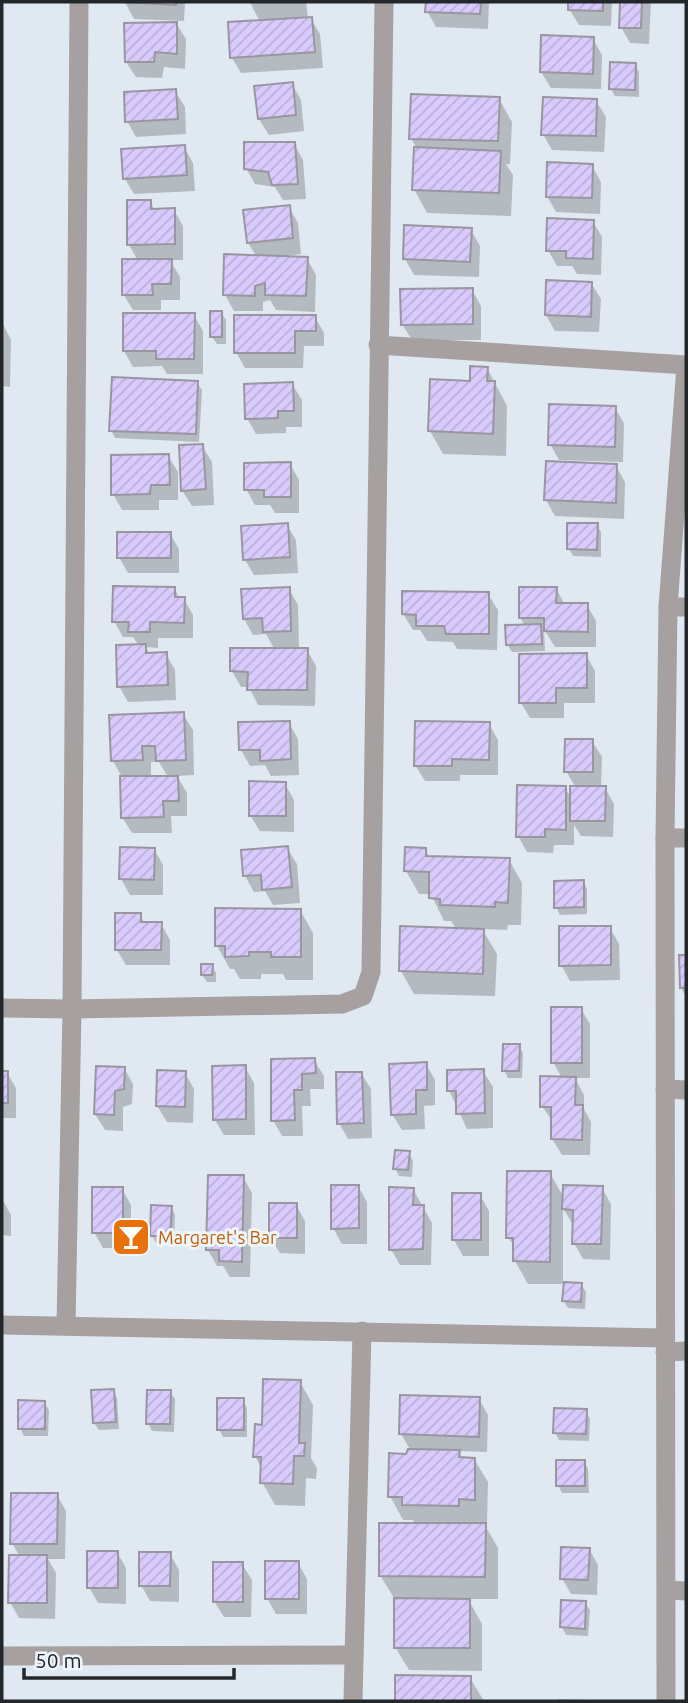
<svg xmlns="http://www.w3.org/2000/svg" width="688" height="1703" font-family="Ubuntu,sans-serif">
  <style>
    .shadow { fill: #0003; fill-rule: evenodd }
    .building { fill: url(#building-hatch); stroke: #9996a0; stroke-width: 2 }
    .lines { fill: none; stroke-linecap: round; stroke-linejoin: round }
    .minor { stroke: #a6a1a0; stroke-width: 19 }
    .tertiary { stroke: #a6a1a0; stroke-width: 19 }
    .labels { text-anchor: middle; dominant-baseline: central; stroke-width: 6; stroke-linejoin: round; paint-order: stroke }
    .food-label { font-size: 18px; fill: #c56008; stroke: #edf6fe; text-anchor: start }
  </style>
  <defs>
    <pattern id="building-hatch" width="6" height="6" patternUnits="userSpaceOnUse" patternTransform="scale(1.75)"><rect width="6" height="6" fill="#d9cafd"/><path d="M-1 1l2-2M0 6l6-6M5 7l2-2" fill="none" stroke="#baaed9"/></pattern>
  </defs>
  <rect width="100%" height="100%" fill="#e0e9f1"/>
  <g class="shadow">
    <path d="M125,2H185L184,21L134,19Z"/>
    <path d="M250,2H306L308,19H311L320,34L323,68L241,73L232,58L260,22Z"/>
    <path d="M427,2H489L488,29L436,27L427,11Z"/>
    <path d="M570,2H612L611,26L579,25L569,9Z"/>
    <path d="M622,2H651L649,44L630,43L621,27Z"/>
    <path d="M176,23L186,39L185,69L164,67L162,78L136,77L126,62Z"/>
    <path d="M593,39L602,55L601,89L551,88L541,72Z"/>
    <path d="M635,65L639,72V97L615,96L611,89Z"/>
    <path d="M292,84L301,100L304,131L269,135L259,119Z"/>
    <path d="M175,91L185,107L186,134L136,137L127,121Z"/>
    <path d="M499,99L512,122L510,164H506L513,175L511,216L427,213L414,189L417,149L411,138Z"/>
    <path d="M596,101L606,117L604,152L552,150L543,134Z"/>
    <path d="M294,144L303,160L306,199L283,200L275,187L255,184L246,168Z"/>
    <path d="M2,146L3,199H2Z"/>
    <path d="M184,147L193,163L195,191L134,194L125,179Z"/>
    <path d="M592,166L601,182L600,214L556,212L547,196Z"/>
    <path d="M150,201L155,211L174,210L183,226V260H170L180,277V300H161V310H133L123,294L138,261L129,245Z"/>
    <path d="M289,207L298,223L301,254L284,256V258L307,259L316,275L315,312L276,310L270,300L263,302V311H234L225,295L257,257L248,243Z"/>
    <path d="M593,222L602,237L601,275L577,274L572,266H557L548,250Z"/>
    <path d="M471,230L480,246L479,277L414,275L405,259Z"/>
    <path d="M591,283L601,299L599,332L555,331L546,315Z"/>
    <path d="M472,290L481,306V340H412L402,324Z"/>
    <path d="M221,312L226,320V344H217L212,337Z"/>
    <path d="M194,315L203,331V374H167L162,366L133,367L124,351Z"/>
    <path d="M315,317L324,333V346H304L303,368H245L236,352Z"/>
    <path d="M2,322L11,340L10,387L2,386Z"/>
    <path d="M487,368L507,406L506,456L443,454L430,431Z"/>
    <path d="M197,383L202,390L199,442L115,438L111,430Z"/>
    <path d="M292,384L302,400V427H286V433L256,434L247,418Z"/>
    <path d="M615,408L624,423L623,462L559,460L550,444Z"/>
    <path d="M202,446L212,462L214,505L192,506L182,490Z"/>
    <path d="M168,456L178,472V500H159V510H122L113,494Z"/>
    <path d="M290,464L299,480V513H275L270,505H255L246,489Z"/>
    <path d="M616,466L625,482L624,519L555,516L546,500Z"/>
    <path d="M287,525L296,540L298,573L254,575L245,560Z"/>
    <path d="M597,525L601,532V557L573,556L569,549Z"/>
    <path d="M170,534L179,549V573H128L119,557Z"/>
    <path d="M174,588L180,599H184L193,615V638H158V648L146,647L150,655L166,654L175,670L176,700L128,702L119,686L139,646L133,637H123L114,621Z"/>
    <path d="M556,588L565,605H587L596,621V647H555L544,629L545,651L512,652L507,644L525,626L520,617Z"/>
    <path d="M289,589L298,605L299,647H288V650H307L316,666L315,706L258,705L249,687H241L232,671L275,650L266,634L253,635L244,619Z"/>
    <path d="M488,594L498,610L497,650L457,649L453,642L427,641L420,630H413L403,614Z"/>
    <path d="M586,655L595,671V703H564V718H530L521,703Z"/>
    <path d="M183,714L193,730L194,775L177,776L187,793V816H171L172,833H132L122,817V777L113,761ZM151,762H159L168,777L151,778Z"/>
    <path d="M289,723L298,739L299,775L271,776L265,765L250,766L241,750Z"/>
    <path d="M489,724L498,740V775H460V781H425L415,765Z"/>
    <path d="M592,741L602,757L601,788H605L614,804L613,837L581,836L574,825V845H554L553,853L527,852L518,836L565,788L572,799L576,788L566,771Z"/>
    <path d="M285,784L294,800V832L260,831L250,815Z"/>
    <path d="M287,848L297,864L300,903L273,905L265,891L254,892L245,876Z"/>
    <path d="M154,849L163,865V895H130L121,879Z"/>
    <path d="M425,849L430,858L509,860L522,883L521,925H508L507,930L482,929L497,954L495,996L414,994L401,971L457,930L451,921H444L431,894H419L406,871Z"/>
    <path d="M583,881L587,889V914L560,915L556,907Z"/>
    <path d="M300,910L313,933V980H286L283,974H261V979H240L234,969H230L217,946Z"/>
    <path d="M140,915L145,924H161L170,940V965H126L117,950Z"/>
    <path d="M610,928L619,944L620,980L570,981L561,965Z"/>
    <path d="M680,957H686V996L681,988Z"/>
    <path d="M212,966L216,973V982H207L202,975Z"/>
    <path d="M581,1009L590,1024V1078H575L584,1095V1109L591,1122L590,1155H562L552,1139L553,1122L542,1106L562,1078L553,1062Z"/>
    <path d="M519,1046L523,1053L522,1078H508L504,1070Z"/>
    <path d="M314,1060L324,1076V1089H310L311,1106H302L303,1136H282L273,1120L272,1061Z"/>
    <path d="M426,1064L435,1080V1105L424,1106L425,1129L402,1130L392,1114Z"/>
    <path d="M245,1067L254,1083L255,1135H224L215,1120Z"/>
    <path d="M124,1068L133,1084L132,1104L123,1107V1131L105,1130L95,1114Z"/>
    <path d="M483,1071L493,1087V1128L467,1129L449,1090Z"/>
    <path d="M2,1073H7L16,1088V1118H2Z"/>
    <path d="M185,1073L194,1089L193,1123L167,1122L157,1106Z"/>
    <path d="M361,1073L371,1089L372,1138L348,1139L339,1123Z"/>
    <path d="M409,1153L413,1161L412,1177L399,1176L395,1168Z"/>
    <path d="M550,1173L564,1198L602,1188L611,1204L610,1260L583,1259L574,1243L573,1225L563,1208V1283L581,1284L586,1292L585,1309L568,1308L564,1301L565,1284H528L515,1261V1248L508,1237Z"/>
    <path d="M243,1177L252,1193L250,1277H230L223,1266H217L208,1250Z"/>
    <path d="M358,1186L367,1202V1244H342L333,1228Z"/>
    <path d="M122,1189L131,1205V1248H103L94,1232Z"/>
    <path d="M413,1189L432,1223L431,1265H400L391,1249Z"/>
    <path d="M480,1195L489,1211V1256H463L454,1240Z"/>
    <path d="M2,1199L11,1215V1236L2,1235Z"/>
    <path d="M296,1205L305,1221V1254L280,1253L270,1237Z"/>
    <path d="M171,1207L175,1215L174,1243H156L152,1235Z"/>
    <path d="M300,1382L313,1405L311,1458L317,1468L316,1479L306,1478L305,1506L275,1505L262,1482V1469L255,1456L264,1426Z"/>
    <path d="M113,1391L117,1398L119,1429L99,1430L94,1423Z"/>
    <path d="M170,1392L175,1399L174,1432L152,1431L148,1423Z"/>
    <path d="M479,1399L488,1415L487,1452L458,1451L463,1459H474L488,1482L487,1522H483L498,1548V1599H468L482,1624V1671L409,1670L395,1647L396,1598H394L380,1575L416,1525L413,1520H403L390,1496L410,1449L401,1434Z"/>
    <path d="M243,1400L247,1408V1437H223L219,1429Z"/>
    <path d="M44,1402L49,1410L48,1436H24L20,1428Z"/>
    <path d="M586,1411L590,1419L589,1441L559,1440L555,1432Z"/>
    <path d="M584,1461L588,1469L589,1493H562L558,1485Z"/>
    <path d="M57,1495L66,1511L65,1559H48L56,1573L55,1619L19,1618L10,1602L20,1557L12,1543Z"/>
    <path d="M589,1549L598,1565L597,1595L571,1594L562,1578Z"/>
    <path d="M117,1552L126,1568V1604L98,1603L89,1587Z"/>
    <path d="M170,1554L179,1570V1602L150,1601L141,1585Z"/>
    <path d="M298,1563L307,1579V1614H276L267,1598Z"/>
    <path d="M242,1564L252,1580L251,1617H224L214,1601Z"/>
    <path d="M585,1603L590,1610L588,1636L566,1635L562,1627Z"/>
    <path d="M397,1677L470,1678L484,1701H396Z"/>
    <path d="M558,1699L587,1700V1701H558Z"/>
  </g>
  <g class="building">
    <path d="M123,2H176V5Z"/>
    <path d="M426,2H481L480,14L425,12Z"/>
    <path d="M568,2H603V11L568,10Z"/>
    <path d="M620,2H642L641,28H619Z"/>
    <path d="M312,17L315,52L230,58L228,22Z"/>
    <path d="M177,22V54L155,52L154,62H125L124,23Z"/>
    <path d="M541,35L594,37L593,74L540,72Z"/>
    <path d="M610,62L636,63L635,90L609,89Z"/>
    <path d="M293,82L296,115L258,119L254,86Z"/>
    <path d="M176,89L178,119L125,122L124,92Z"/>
    <path d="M411,94L500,97L498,141L409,139Z"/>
    <path d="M543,97L597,99L596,136L541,135Z"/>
    <path d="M244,142H295L298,184L272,185L268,172L244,169Z"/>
    <path d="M185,145L187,175L123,179L121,149Z"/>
    <path d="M414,147L501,151L499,193L412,190Z"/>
    <path d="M547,162L593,164L592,198L546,197Z"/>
    <path d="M127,200H151V209L175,208V244L127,245Z"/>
    <path d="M290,205L293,238L247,243L243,210Z"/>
    <path d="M547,218L594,220L593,259L566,258V251H546Z"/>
    <path d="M404,225L472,228L470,262L403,259Z"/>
    <path d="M224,254L308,257L306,296L265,295V283L255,286V296L223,295Z"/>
    <path d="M122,259H172L171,284H152L153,295H122Z"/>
    <path d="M546,280L592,282L591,317L545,315Z"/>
    <path d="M473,288V324L401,325L400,289Z"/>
    <rect x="210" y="311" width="12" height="26"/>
    <path d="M123,313H195L194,359H156V351H123Z"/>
    <path d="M234,315H316V331H295V353H234Z"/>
    <path d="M470,366L488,367L487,381H495L493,434L428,431L430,379L470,381Z"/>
    <path d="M112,377L198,381L196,434L109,431Z"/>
    <path d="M293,382L294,411H278V418L245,419L244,384Z"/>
    <path d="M549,404L616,406L615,447L548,445Z"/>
    <path d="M203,444L206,489L181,491L179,445Z"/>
    <path d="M169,454L170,485H151L150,494L111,495V455Z"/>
    <path d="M546,461L617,464L616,503L544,500Z"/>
    <path d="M291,462V497H264V490H244V463Z"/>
    <path d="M288,523L290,557L243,560L241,526Z"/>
    <path d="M567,523H598L597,550L567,549Z"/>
    <rect x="117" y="532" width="54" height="26"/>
    <path d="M113,586L175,587V597H185L184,623L150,622V632H128L129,622H112Z"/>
    <path d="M290,587L291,631L263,632L262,618L243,619L241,589Z"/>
    <path d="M519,587H557L556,603H588V632L544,631V618H519Z"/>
    <path d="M402,591L489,592V634H446L444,626H416V615L402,614Z"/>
    <path d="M541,624L542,644L506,645L505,625Z"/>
    <path d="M146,644V653L167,652L168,685L117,687L116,645Z"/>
    <path d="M230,648H308L307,690H247L248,672L230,671Z"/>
    <path d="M587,653V688H556V703H519V654Z"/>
    <path d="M184,712L186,760L156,761L155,746H142L143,760L111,761L109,715Z"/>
    <path d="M290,721L291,759L260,761V750H239L238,722Z"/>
    <path d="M415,721L490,722L489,760L452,759V766H414Z"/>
    <path d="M565,739H593V772H564Z"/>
    <path d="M120,776H178L179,801H163L164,817L121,818Z"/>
    <path d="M249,781L286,782V816H249Z"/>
    <path d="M517,785L566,786V830L545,829V837H516Z"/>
    <path d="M570,786H606L605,821H570Z"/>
    <path d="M288,846L292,887L262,890L261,875L243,876L241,850Z"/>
    <path d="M120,847L155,848L154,880L119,879Z"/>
    <path d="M405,847L426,848V856L510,858L508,903L495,902V907L440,905V899L429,898V872L404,871Z"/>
    <path d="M584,880V907L554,908V881Z"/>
    <path d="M215,908L301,909V957H271V952H249V956L225,957V946H215Z"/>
    <path d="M115,913H141V922H162L161,950H115Z"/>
    <path d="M400,926L484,929L483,974L399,971Z"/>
    <path d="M559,926H611V965L559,966Z"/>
    <path d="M679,955H686V988H680Z"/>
    <path d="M201,964H213L212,975H201Z"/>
    <rect x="551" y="1007" width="31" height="56"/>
    <path d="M503,1044H520L519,1071H502Z"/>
    <path d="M315,1058L316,1073L302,1074V1090H294L295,1120L271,1121V1059Z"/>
    <path d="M427,1062V1090H416V1114L391,1115L389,1064Z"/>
    <path d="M246,1065V1119L213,1120L212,1066Z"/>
    <path d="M96,1066L125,1067L124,1089L115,1091L114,1115L94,1114Z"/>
    <path d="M484,1069L485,1113L456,1114V1091H447V1070Z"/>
    <path d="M157,1070L186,1071L185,1107L156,1106Z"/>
    <rect x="2" y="1071" width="6" height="32"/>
    <path d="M336,1072H362L364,1123L337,1124Z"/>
    <path d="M540,1076L576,1077L575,1105H583L582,1140L551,1139V1107H540Z"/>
    <path d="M395,1150L410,1151L408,1170L393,1169Z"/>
    <path d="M507,1171H551L550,1262L513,1261V1238H506Z"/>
    <path d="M208,1175H244L242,1262L219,1261V1250H206Z"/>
    <path d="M331,1185H359V1228L331,1229Z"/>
    <path d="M563,1185L603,1186L601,1244H572L573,1210L562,1209Z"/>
    <rect x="92" y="1187" width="31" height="46"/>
    <path d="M389,1187L414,1188L413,1205H424L423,1249L389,1250Z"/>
    <rect x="452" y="1193" width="29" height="47"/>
    <rect x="269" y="1203" width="28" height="35"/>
    <path d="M151,1205L172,1206L170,1236H150Z"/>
    <path d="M564,1282L582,1283L581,1302L562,1301Z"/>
    <path d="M263,1379L301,1380L299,1443H305L304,1456H294L293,1484L260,1483L261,1457H253L255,1424L262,1425Z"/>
    <path d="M114,1389L116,1422L93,1423L91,1390Z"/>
    <path d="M147,1390H171L170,1424H146Z"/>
    <path d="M400,1395L480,1397L479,1437L399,1434Z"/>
    <rect x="217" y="1398" width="27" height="32"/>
    <path d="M18,1400L45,1401V1429H18Z"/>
    <path d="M554,1408L587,1409L586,1434L553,1433Z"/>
    <path d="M408,1449L460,1450L459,1457L475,1458V1500L459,1499V1506L402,1505V1497H388L389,1453L406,1454Z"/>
    <rect x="556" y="1460" width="29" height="26"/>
    <path d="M11,1493H58L57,1544H10Z"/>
    <path d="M379,1523H486L485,1577L379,1576Z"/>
    <path d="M561,1547L590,1548L588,1580L560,1579Z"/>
    <rect x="87" y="1551" width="31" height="37"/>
    <path d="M139,1552H171L170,1586H139Z"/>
    <path d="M9,1555H47V1603H8Z"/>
    <rect x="265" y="1561" width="34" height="38"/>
    <rect x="213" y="1562" width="30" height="40"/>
    <path d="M394,1598L470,1599V1648H394Z"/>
    <path d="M561,1600L586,1601L585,1629L560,1627Z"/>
    <path d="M395,1675L471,1676V1701H395Z"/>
  </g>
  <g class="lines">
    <g class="minor">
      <path d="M378,345L686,365"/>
      <path d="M668,607H686"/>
      <path d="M665,838H686"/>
      <path d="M2,1008L72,1009L342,1004L363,996L371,972L384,2"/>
      <path d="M665,1089L686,1090"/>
      <path d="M2,1325L665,1338"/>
      <path d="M66,1326L72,1009L79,2"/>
      <path d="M665,1352L686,1351"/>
      <path d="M667,1590L686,1591"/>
      <path d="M2,1656L354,1655"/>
      <path d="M353,1701L362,1331"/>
    </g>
    <path class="tertiary" d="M666,1701L665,838L668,607L686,366"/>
  </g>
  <defs>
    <symbol id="bar-square" viewBox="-11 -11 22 22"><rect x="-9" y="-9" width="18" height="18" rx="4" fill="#e8710a" stroke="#edf6fe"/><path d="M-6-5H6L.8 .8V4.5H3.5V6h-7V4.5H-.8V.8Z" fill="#fff"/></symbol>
  </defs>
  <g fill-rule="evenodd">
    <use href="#bar-square" x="109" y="1215" width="44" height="44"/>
  </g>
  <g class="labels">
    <g class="food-label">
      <text x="158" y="1237">Margaret's Bar</text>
    </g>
  </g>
  <rect width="688" height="1703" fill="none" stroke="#23272a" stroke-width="7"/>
  <path d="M24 1668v10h210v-10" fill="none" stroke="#23272a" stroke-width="3.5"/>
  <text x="35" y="1668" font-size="21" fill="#23272a" stroke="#edf6fe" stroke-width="5" paint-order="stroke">50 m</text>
</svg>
